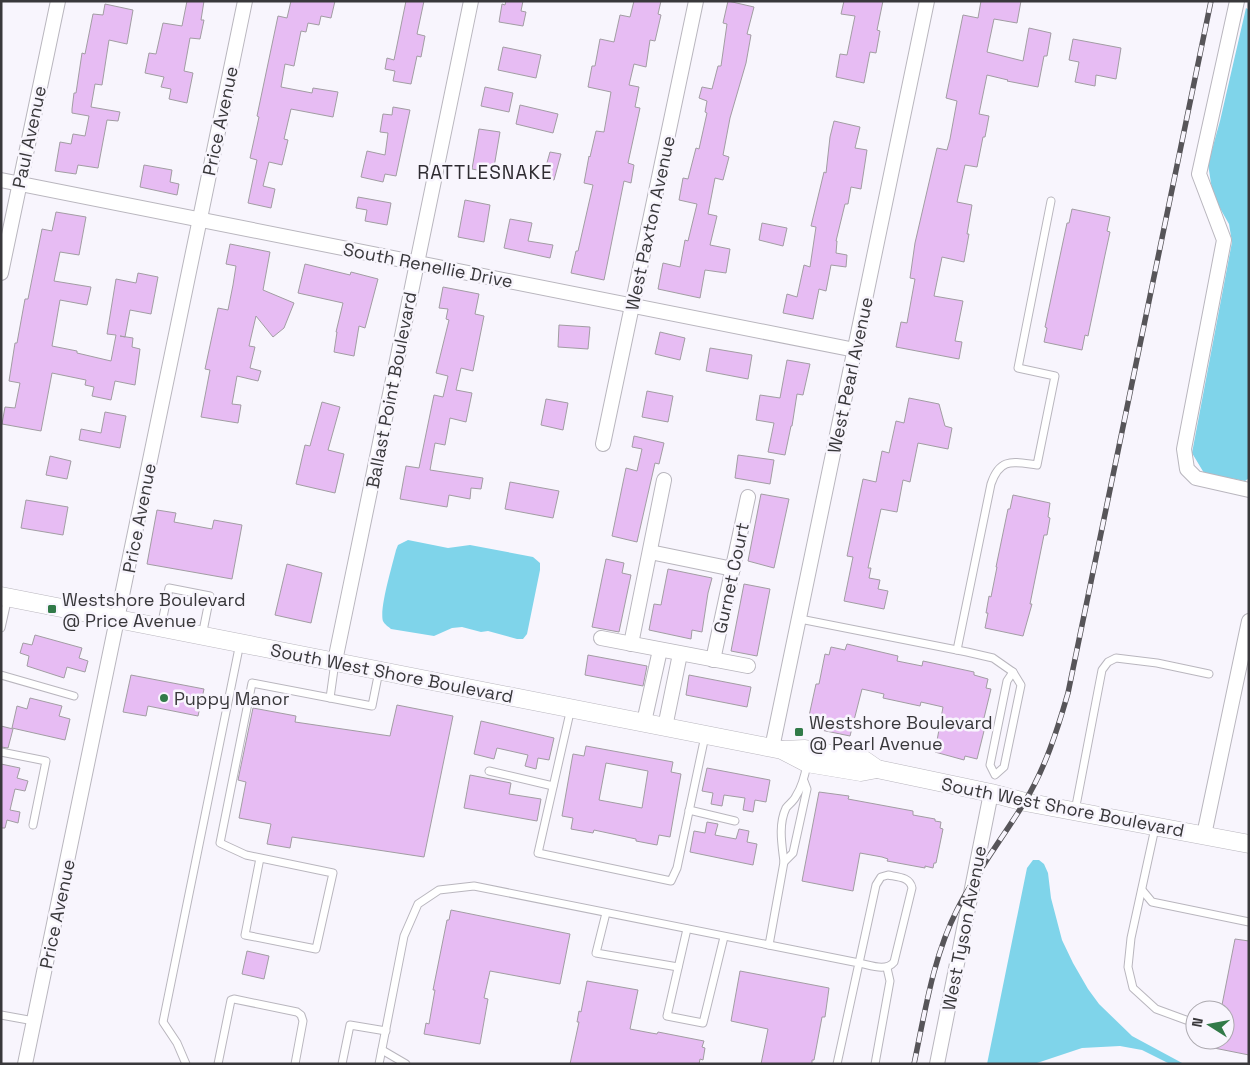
<svg xmlns="http://www.w3.org/2000/svg" width="1250" height="1065" font-family="'Space Grotesk',sans-serif">
  <style>
    .water { fill: #7fd4ea }
    .building { fill: #e7bcf3; stroke: #a29da3; fill-rule: evenodd }
    .lines { fill: none; stroke-linecap: round; stroke-linejoin: round }
    .service-casing { stroke: #b9b6be; stroke-width: 9 }
    .minor-casing { stroke: #b9b6be; stroke-width: 16 }
    .tertiary-casing { stroke: #b9b6be; stroke-width: 19 }
    .service { stroke: #fff; stroke-width: 7 }
    .minor { stroke: #fff; stroke-width: 14 }
    .tertiary { stroke: #fff; stroke-width: 18 }
    .rail-casing { stroke: #575559; stroke-width: 5.5 }
    .rail { stroke: #f8f5fd; stroke-width: 4; stroke-dasharray: 11; stroke-linecap: butt }
    .poi-dot { fill: #317a48; stroke: #f8f5fd; stroke-width: 2 }
    .labels { text-anchor: middle; dominant-baseline: central; stroke-width: 5; stroke-linejoin: round; paint-order: stroke }
    .street-label { font-size: 18px; fill: #39383b; stroke: #f8f5fd }
    .poi-label { font-size: 18px; fill: #39383b; stroke: #f8f5fd; text-anchor: start }
    .neighbourhood-label { font-size: 19px; letter-spacing: 1px; fill: #2e2b31; stroke: #f8f5fd }
  </style>
  <rect width="100%" height="100%" fill="#f8f5fd"/>
  <g class="water">
    <path d="M1246,8L1249,10V478L1245,481L1204,473L1192,453L1232,242L1229,224L1213,196L1208,164L1220,121Z"/>
    <path d="M408,540L448,548L470,545L533,557L540,563V570L527,634L523,639H517L488,631L481,632L462,627L452,628L434,636L391,629C389,627 384,624 383,621C379,609 393,563 396,550L398,545Z"/>
    <path d="M1033,860H1039L1044,864L1048,873L1051,898L1062,940L1073,963L1088,989L1099,1004L1132,1036L1184,1064H1170L1142,1050L1120,1046L1082,1048L1034,1064H987L1027,868Z"/>
  </g>
  <g class="building">
    <path d="M187,1H204L201,20H204L200,39L190,38L184,71L193,73L187,103L169,99L171,89L161,87L164,77L145,73L149,53L156,54L163,23L182,26Z"/>
    <path d="M291,1H335L331,18L321,16L319,25L308,23L306,32L301,31L294,66L285,64L281,87L312,93L313,88L338,92L333,117L291,109L284,139L288,140L282,165L269,162L263,186L275,189L271,208L248,203L257,160L250,158L259,117L257,116L278,16L287,18Z"/>
    <path d="M406,1H424L417,34L425,36L421,57L417,56L411,84L393,81L395,71L385,69L387,58L394,60Z"/>
    <path d="M506,1H523L521,11L526,12L523,26L499,22L502,4L505,5Z"/>
    <path d="M634,1H661L658,14L661,15L655,41L650,40L646,67L634,64L629,85L639,87L635,107L640,108L628,163L634,165L631,183L624,181L604,280L571,273L576,251H578L593,185L584,183L589,156L590,157L596,131L604,132L611,92L588,87L592,66H595L600,39L614,42L620,15L630,17Z"/>
    <path d="M728,1L754,7L747,34L751,35L746,63L730,118L723,155L729,157L723,180L715,178L708,214L717,216L710,245L730,249L726,273L705,270L700,298L658,289L663,263L680,267L685,240L688,241L697,204L679,200L683,178L688,179L696,148L699,149L707,113L705,112L707,101L699,98L702,87L712,89L718,66H721L727,24L723,23Z"/>
    <path d="M844,1H883L877,30L880,31L876,53L870,52L864,83L836,77L840,54L847,55L855,16L841,14Z"/>
    <path d="M981,1H1021L1017,23L994,19L987,52L1023,61L1029,28L1051,33L1047,56H1044L1038,87L1007,81L1008,80L987,75L979,114L989,116L985,137H983L977,167L965,165L957,202L972,205L967,234H969L964,262L942,257L934,296L963,301L955,341L962,342L959,359L896,347L901,322L907,323L915,279L910,278L915,243L937,148L947,150L950,139L957,101L946,98L963,15L978,18Z"/>
    <path d="M105,4L133,10L127,44L109,40L102,85L95,84L91,107L120,112L118,121L107,120L98,168L78,165L76,174L55,171L60,142L71,144L73,134L85,136L89,116L72,113V109L74,93H76L82,53L85,54L93,14L103,15Z"/>
    <path d="M1073,39L1121,48L1116,79L1096,75L1095,86L1075,82L1079,62L1069,60Z"/>
    <path d="M503,47L541,55L536,78L498,70Z"/>
    <path d="M485,87L513,93L509,112L481,106Z"/>
    <path d="M520,105L558,114L553,133L516,124Z"/>
    <path d="M393,107L410,110L396,176L385,174L383,182L361,177L367,151L385,155L388,133L380,132L383,114L392,115Z"/>
    <path d="M834,121L860,127L855,148L867,150L861,189L851,187L848,204H845L836,241H837L836,253L847,255L846,267L831,265L826,291L819,289L813,319L783,313L787,294L797,297L804,265L810,267L816,227L811,226L824,172L826,173L830,137Z"/>
    <path d="M479,129L500,132L493,173L472,169Z"/>
    <path d="M550,152L561,154L554,180L543,177Z"/>
    <path d="M144,165L172,170L170,182L179,184L177,195L140,187Z"/>
    <path d="M358,197L391,203L387,225L365,221L367,210L356,208Z"/>
    <path d="M465,200L490,205L484,242L458,237Z"/>
    <path d="M1072,209L1110,217L1107,231L1110,232L1105,255L1088,336L1085,335L1082,350L1044,342L1047,328L1045,327L1067,223H1069Z"/>
    <path d="M56,212L86,217L79,255L60,252L54,281L91,287L87,305L60,300L52,346L77,351V353L111,361L116,335L107,334L116,279L136,283L138,273L158,277L151,314L130,310L125,337L120,336L133,338L132,347L140,349L135,385L115,381L111,400L92,396L94,387L85,385L86,380L52,373L41,431L2,424L5,407L15,408L20,383L9,381L15,343H17L25,299H28L42,229L52,231Z"/>
    <path d="M510,219L532,223L528,241L553,245L550,258L504,248Z"/>
    <path d="M762,223L787,228L783,246L759,240Z"/>
    <path d="M230,244L270,252L263,290L294,303L284,328L273,337L256,316L249,346L255,347L250,368L261,371L258,381L237,376L232,404L241,405L238,423L201,417L210,370L205,369L218,308L228,310L233,285L236,266L226,264Z"/>
    <path d="M305,264L350,275L351,272L378,279L365,328L359,326L354,356L334,352L337,332H336L343,303L298,293Z"/>
    <path d="M443,287L479,294L475,314L484,316L473,371L461,368L456,390L472,393L466,422L450,418L445,445L435,443L430,470L483,478L481,489L471,488L470,499L449,495L447,507L400,499L406,466L419,468L434,395L443,397L448,376L436,373L449,320L446,319L448,309L439,308Z"/>
    <path d="M559,325L590,327L588,349L558,347Z"/>
    <path d="M660,332L685,338L680,360L655,354Z"/>
    <path d="M710,348L752,355L748,379L706,371Z"/>
    <path d="M787,360L810,364L803,395L797,394L792,426H791L785,455L768,452L774,423L756,420L760,395L780,398Z"/>
    <path d="M647,391L673,396L668,422L642,417Z"/>
    <path d="M909,398L939,404L945,426L952,428L948,449L918,443L910,482L903,480L897,512L881,509L868,568H871L869,578L880,580L878,589L888,591L884,609L844,601L853,557L847,556L863,479L876,482L882,451L889,453L896,421L904,423Z"/>
    <path d="M546,399L568,403L563,430L541,425Z"/>
    <path d="M322,402L340,407L328,450L344,454L335,493L296,484L305,445L310,446Z"/>
    <path d="M105,412L126,416L120,448L79,440L81,429L101,433Z"/>
    <path d="M634,436L664,443L659,464L655,463L637,542L612,536L626,468L637,471L642,449L632,447Z"/>
    <path d="M738,455L774,460L770,484L735,478Z"/>
    <path d="M50,456L71,461L67,479L46,475Z"/>
    <path d="M510,482L559,491L553,518L505,509Z"/>
    <path d="M761,494L789,499L774,568L748,561Z"/>
    <path d="M1013,495L1050,503L1048,517L1050,518L1047,535H1044L1030,604H1032L1023,636L985,628L988,613H986L989,596L991,597L997,567H996L1008,509H1010Z"/>
    <path d="M26,500L68,507L63,535L21,528Z"/>
    <path d="M157,510L176,513L174,522L212,529L214,520L242,525L232,579L147,564Z"/>
    <path d="M606,559L624,563L622,573L631,575L619,632L592,627Z"/>
    <path d="M287,564L322,573L311,623L275,615Z"/>
    <path d="M668,569L712,578L708,593L702,632L692,630L691,639L649,630L654,604L661,605Z"/>
    <path d="M744,584L770,589L757,656L731,651Z"/>
    <path d="M35,635L82,648L79,658L88,661L85,672L67,667L64,678L27,666L29,656L20,653L23,643L32,645Z"/>
    <path d="M847,644L898,656L897,661L922,666L923,661L974,672V675L988,679L986,688L991,689L984,718L987,719L977,759L965,756L964,760L935,752L943,707L921,702L920,706L883,698L884,694L862,689L850,736L821,730V727L810,724L811,716H809L816,684H819L825,654L829,655L831,647L845,650Z"/>
    <path d="M588,655L647,666L643,686L585,675Z"/>
    <path d="M131,675L204,689L198,716L148,706L146,716L123,712Z"/>
    <path d="M689,675L751,687L747,707L686,695Z"/>
    <path d="M30,698L62,706L59,716L70,719L65,740L12,728L17,706L27,709Z"/>
    <path d="M397,705L453,716L424,857L292,837L290,848L267,844L271,824L239,818L246,782L238,780L253,708L296,716L295,722L390,736Z"/>
    <path d="M481,721L554,738L549,760L538,758L536,769L525,766L528,755L497,748L494,759L474,754Z"/>
    <path d="M1,726L13,729L8,748L1,747Z"/>
    <path d="M586,746L673,762L671,772L681,774L670,837L659,835L657,845L636,841V839L594,830L593,833L571,829L573,818L562,816L571,765L573,754L584,756ZM606,763L648,771L642,808L599,800Z"/>
    <path d="M1,764L20,768L17,778L28,781L25,791L15,789L10,810L20,812L18,823L7,820L5,828H1Z"/>
    <path d="M707,768L770,780L766,802L755,800L753,812L743,810L745,798L724,795L722,806L711,804L713,793L702,791Z"/>
    <path d="M470,775L511,783L509,794L541,799L537,821L464,808Z"/>
    <path d="M819,792L849,796L848,799L913,811V815L935,819V821L941,822L940,828L943,829L936,863H934L933,868L925,866V868L887,861L888,859L882,857L860,853L853,891L802,881Z"/>
    <path d="M707,822L718,824L715,835L736,839L739,829L749,831L747,842L757,844L753,865L690,852L694,831L705,833Z"/>
    <path d="M451,910L570,934L560,984L490,971L484,998L488,999L480,1044L424,1034L426,1023L429,1024L435,990H433L447,920H449Z"/>
    <path d="M1235,939L1249,941V1055L1199,1045V1040H1225V1010H1221Z"/>
    <path d="M247,951L269,956L264,979L242,974Z"/>
    <path d="M740,971L829,988L825,1017H822L814,1060H812V1064H761L768,1029L731,1021Z"/>
    <path d="M587,981L638,990L630,1029L651,1033L657,1034L658,1032L704,1041L702,1047L705,1048L703,1060L700,1059L699,1064H570L579,1022H577L579,1011L581,1012Z"/>
  </g>
  <g class="lines">
    <defs>
      <g id="service">
        <path d="M800,619L967,652L993,658L1013,672"/>
        <path d="M161,627L169,588L210,596L202,636"/>
        <path d="M1,628L8,597"/>
        <path d="M957,650L991,484C1000,457 1013,462 1037,465L1055,376L1018,368L1051,201"/>
        <path d="M1013,672L1021,685L1004,767L995,775L990,765L1007,681Z"/>
        <path d="M1,675L74,696"/>
        <path d="M330,698L335,662"/>
        <path d="M571,708L538,853L671,881L677,868L705,736"/>
        <path d="M1,752L46,761L33,825"/>
        <path d="M489,771L553,786"/>
        <path d="M804,781L807,789L793,853L784,862C782,845 778,825 786,808C789,804 794,801 796,796C802,787 805,775 807,764"/>
        <path d="M689,810L735,821"/>
        <path d="M1075,811L1102,670L1108,662L1116,658L1157,663L1209,674"/>
        <path d="M1155,828L1131,938L1128,967L1133,988L1156,1009L1186,1020"/>
        <path d="M260,858L245,935L316,949L333,873L246,855L220,843L252,683L372,706L379,671"/>
        <path d="M888,875C898,877 910,877 912,888L894,962C886,972 870,965 859,963L876,885L881,877Z"/>
        <path d="M1142,890L1152,902L1249,922"/>
        <path d="M606,913L596,953L678,967"/>
        <path d="M687,929L667,1016L703,1023L724,937"/>
        <path d="M769,945L859,963L837,1064"/>
        <path d="M1,1015L34,1021"/>
        <path d="M382,1050L406,1064"/>
        <path d="M186,1064L177,1043L163,1022L240,643"/>
        <path d="M218,1064L231,1000L234,999L297,1012L301,1015L303,1021L295,1064"/>
        <path d="M342,1064L350,1025L386,1031"/>
        <path d="M379,1064L404,936L418,904L439,890L474,886L769,945L784,862"/>
        <path d="M875,1064L890,981L887,968"/>
      </g>
      <g id="minor">
        <path d="M1237,1L1199,174L1224,240L1184,449L1187,469L1196,478L1249,490"/>
        <path d="M1,180L855,350"/>
        <path d="M1,273L58,1"/>
        <path d="M603,444L696,1"/>
        <path d="M650,552L733,569"/>
        <path d="M601,638L748,666"/>
        <path d="M631,644L664,480"/>
        <path d="M713,660L748,497"/>
        <path d="M335,661L471,1"/>
        <path d="M644,722L660,650"/>
        <path d="M665,727L680,654"/>
        <path d="M772,748L927,1"/>
        <path d="M1204,835L1249,621"/>
        <path d="M25,1064L245,1"/>
        <path d="M937,1064L991,793"/>
      </g>
      <g id="tertiary">
        <path d="M1,596L772,748L782,750L807,763L861,772L877,769"/>
        <path d="M783,750L805,749L864,760L877,769L991,793L1025,802L1249,844"/>
      </g>
    </defs>
    <use href="#service" class="service-casing"/>
    <use href="#minor" class="minor-casing"/>
    <use href="#tertiary" class="tertiary-casing"/>
    <use href="#service" class="service"/>
    <use href="#minor" class="minor"/>
    <use href="#tertiary" class="tertiary"/>
    <defs>
      <path id="rail" d="M914,1064C925,1012 933,957 957,910C976,872 1002,839 1024,803C1045,769 1057,731 1068,693L1211,1"/>
    </defs>
    <use href="#rail" class="rail-casing"/>
    <use href="#rail" class="rail"/>
  </g>
  <g class="poi-dot">
    <rect x="47" y="604" width="10" height="10" rx="2.5"/>
    <circle cx="164" cy="698" r="5"/>
    <rect x="794" y="727" width="10" height="10" rx="2.5"/>
  </g>
  <g class="labels">
    <g class="street-label">
      <text transform="translate(220 121) rotate(-78)">Price Avenue</text>
      <text transform="translate(29 137) rotate(-78)">Paul Avenue</text>
      <text transform="translate(650 223) rotate(-78)">West Paxton Avenue</text>
      <text transform="translate(428 265) rotate(11)">South Renellie Drive</text>
      <text transform="translate(850 375) rotate(-78)">West Pearl Avenue</text>
      <text transform="translate(391 390) rotate(-79)">Ballast Point Boulevard</text>
      <text transform="translate(139 518) rotate(-79)">Price Avenue</text>
      <text transform="translate(731 578) rotate(-78)">Gurnet Court</text>
      <text transform="translate(392 673) rotate(11)">South West Shore Boulevard</text>
      <text transform="translate(1063 807) rotate(11)">South West Shore Boulevard</text>
      <text transform="translate(57 914) rotate(-78)">Price Avenue</text>
      <text transform="translate(964 928) rotate(-79)">West Tyson Avenue</text>
    </g>
    <g class="poi-label">
      <text x="62" y="599">Westshore Boulevard<tspan x="62" dy="21">@ Price Avenue</tspan></text>
      <text x="174" y="698">Puppy Manor</text>
      <text x="809" y="722">Westshore Boulevard<tspan x="809" dy="21">@ Pearl Avenue</tspan></text>
    </g>
    <g class="neighbourhood-label">
      <text x="485" y="172">RATTLESNAKE</text>
    </g>
  </g>
  <rect width="1250" height="1065" fill="none" stroke="#39383b" stroke-width="5"/>
  <g transform="translate(1210 1025) rotate(281)"><circle r="24" fill="#f8f5fd" stroke="#aca9af"/>
  <path d="M0-4L9 19L0 12L-9 19Z" fill="#317a48"/>
  <text y="-8" font-size="14" font-weight="bold" text-anchor="middle" fill="#39383b">N</text>
  </g>
</svg>
